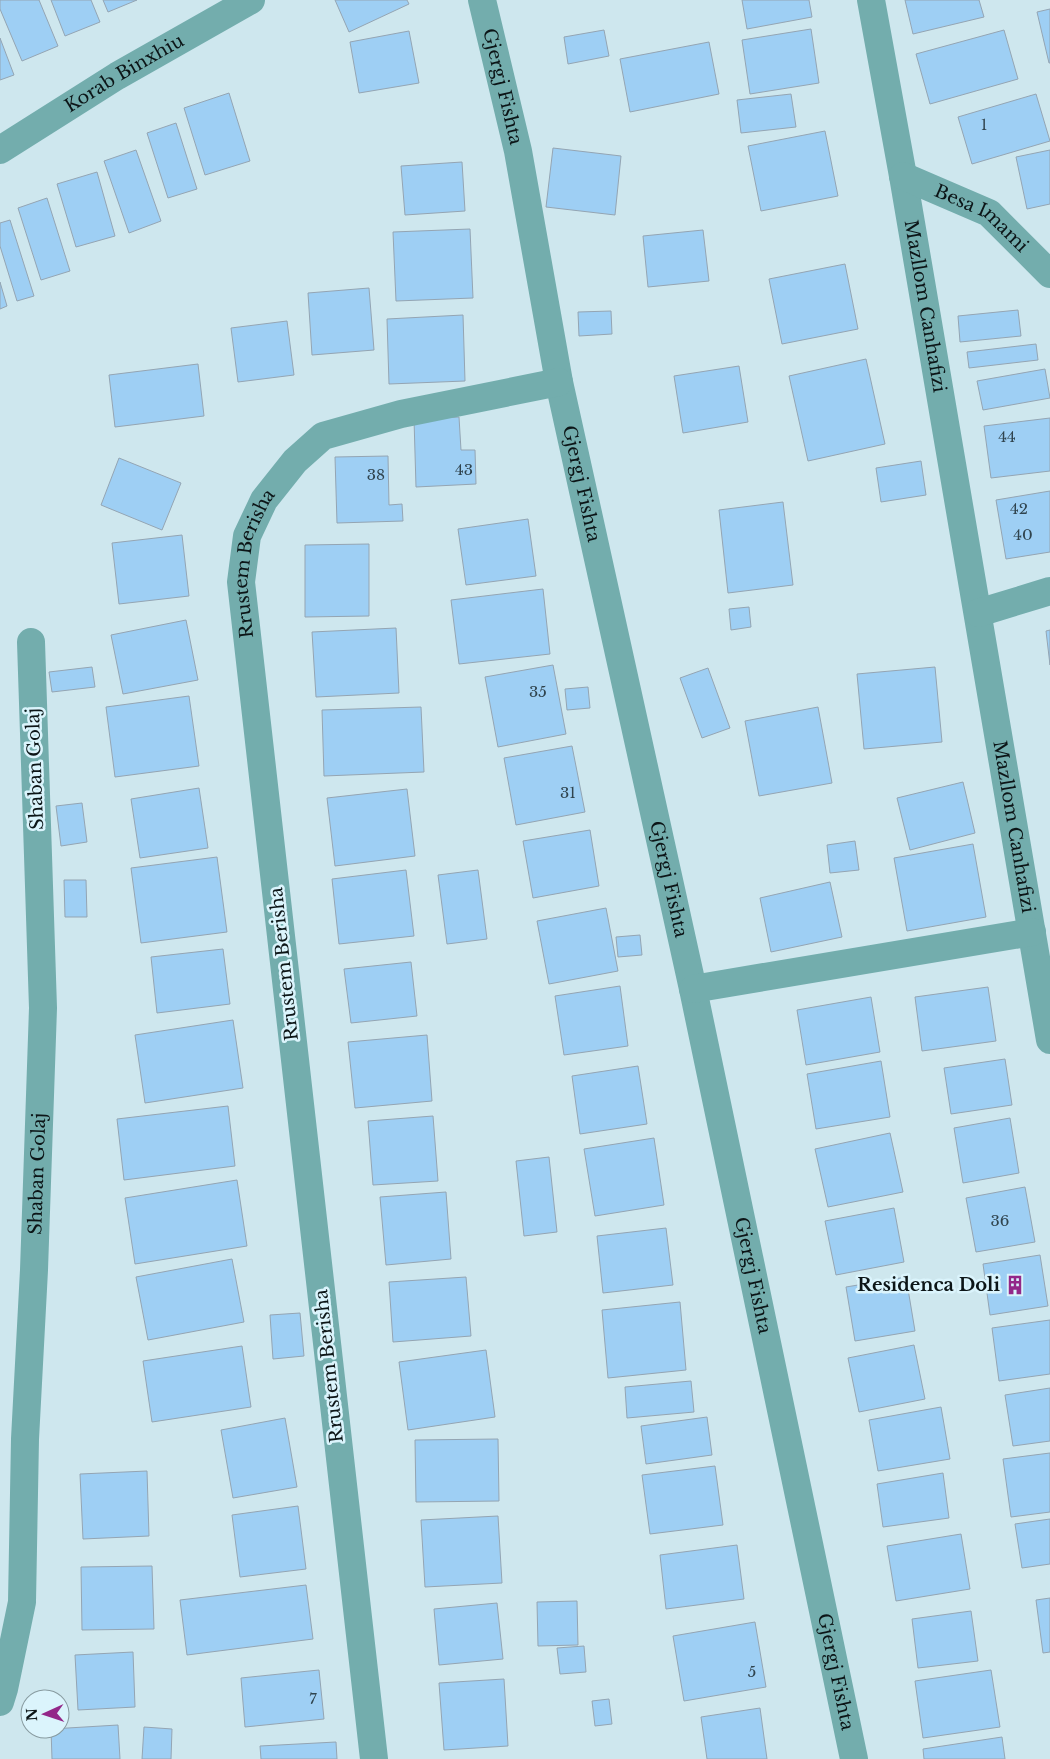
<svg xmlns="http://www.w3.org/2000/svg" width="1050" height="1759" font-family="'Libre Baskerville',serif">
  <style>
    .building { fill: #9ecff4; stroke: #94a5b3 }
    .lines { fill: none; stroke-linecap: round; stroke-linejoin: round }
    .minor { stroke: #73adad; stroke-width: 28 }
    .labels { text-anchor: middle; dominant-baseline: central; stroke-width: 5; stroke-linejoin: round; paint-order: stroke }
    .number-label { font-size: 15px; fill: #30444e }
    .street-label { font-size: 18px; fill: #0c1517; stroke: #dbf4fc }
    .poi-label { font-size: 18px; font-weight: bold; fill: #0c1517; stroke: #dbf4fc; text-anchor: end }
  </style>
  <rect width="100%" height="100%" fill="#cee7ee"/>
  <g class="building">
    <path d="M0,0H39L58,46L22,61L0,9Z"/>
    <path d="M51,0H91L100,22L65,36Z"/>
    <path d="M103,0H137L108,12Z"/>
    <path d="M335,0H407L409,4L349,32Z"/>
    <path d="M742,0H809L812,17L747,29Z"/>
    <path d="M905,0H979L984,17L913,34Z"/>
    <path d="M1050,9V63H1049L1037,12Z"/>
    <path d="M811,29L819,83L750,94L742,40Z"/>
    <path d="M604,30L609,56L568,64L564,37Z"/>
    <path d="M1004,30L1018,79L930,104L916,54Z"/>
    <path d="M409,31L419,83L359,93L350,42Z"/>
    <path d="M0,38L14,75L0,80Z"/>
    <path d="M709,42L719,94L630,112L620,59Z"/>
    <path d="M229,93L250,161L205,175L184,108Z"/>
    <path d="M791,94L796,127L741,133L737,100Z"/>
    <path d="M1036,94L1050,141L972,164L958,117Z"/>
    <path d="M176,123L197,189L168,198L147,133Z"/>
    <path d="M825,131L838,196L761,211L748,146Z"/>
    <path d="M553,148L621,156L615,215L546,207Z"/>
    <path d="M136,150L161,221L129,233L104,161Z"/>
    <path d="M1050,150V204L1027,209L1016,157Z"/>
    <path d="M462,162L465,211L405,215L401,166Z"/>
    <path d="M97,172L115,236L76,247L57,184Z"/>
    <path d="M47,198L70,271L41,280L18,208Z"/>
    <path d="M10,220L34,296L17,301L0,246V223Z"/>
    <path d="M470,229L473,298L396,301L393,232Z"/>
    <path d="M703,230L709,281L648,287L643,236Z"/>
    <path d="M845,264L858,329L782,344L769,279Z"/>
    <path d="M0,282L7,306L0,309Z"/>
    <path d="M369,288L374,350L312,355L308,293Z"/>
    <path d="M1018,310L1021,336L960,342L958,316Z"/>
    <path d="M611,311L612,334L579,336L578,312Z"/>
    <path d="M463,315L465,381L389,384L387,319Z"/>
    <path d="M287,321L294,375L238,382L231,328Z"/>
    <path d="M1036,344L1038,360L969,368L967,352Z"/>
    <path d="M866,359L885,444L808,461L789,376Z"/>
    <path d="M198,364L204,416L115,427L109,375Z"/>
    <path d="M739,366L748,422L683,433L674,376Z"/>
    <path d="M1045,369L1050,398L983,410L977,381Z"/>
    <path d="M459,417L461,450H475L476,484L416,487L414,419Z"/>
    <path d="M1050,418V471L991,478L984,426Z"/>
    <path d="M388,456L389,505L402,504L403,521L337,523L335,457Z"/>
    <path d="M119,458L181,483L162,530L101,505Z"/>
    <path d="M921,461L926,495L881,502L876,468Z"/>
    <path d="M1050,491V552L1006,559L996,500Z"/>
    <path d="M783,502L793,585L728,593L719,510Z"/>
    <path d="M528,519L536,576L466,585L458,529Z"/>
    <path d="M182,535L189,596L119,604L112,543Z"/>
    <path d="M369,544V616L305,617V545Z"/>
    <path d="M543,589L550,654L459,664L451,600Z"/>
    <path d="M749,607L751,627L731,630L729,609Z"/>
    <path d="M186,620L198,680L123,694L111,635Z"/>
    <path d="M396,628L399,693L316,697L312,632Z"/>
    <path d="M1050,630V665L1046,631Z"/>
    <path d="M553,665L566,734L498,747L485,677Z"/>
    <path d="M92,667L95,687L52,692L49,672Z"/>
    <path d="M935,667L942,742L864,749L857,674Z"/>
    <path d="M708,668L730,728L702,738L680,678Z"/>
    <path d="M588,687L590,708L567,710L565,689Z"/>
    <path d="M189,696L199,766L115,777L106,707Z"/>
    <path d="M421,707L424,772L324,776L322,710Z"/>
    <path d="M818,707L832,783L759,796L745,721Z"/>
    <path d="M572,746L585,812L516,825L504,758Z"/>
    <path d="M963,782L975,833L910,850L897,798Z"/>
    <path d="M199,788L208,848L140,858L131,799Z"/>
    <path d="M407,789L415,856L335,866L327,798Z"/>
    <path d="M82,803L87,842L61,846L56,806Z"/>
    <path d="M590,830L599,886L533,898L523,841Z"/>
    <path d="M855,841L859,870L830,873L827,845Z"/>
    <path d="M973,844L986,917L907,931L894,858Z"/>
    <path d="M217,857L227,932L141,943L131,868Z"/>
    <path d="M406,870L414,936L339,944L332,879Z"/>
    <path d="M478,870L487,939L447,944L438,875Z"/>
    <path d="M64,880H86L87,917H65Z"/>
    <path d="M830,882L842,937L771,952L760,898Z"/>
    <path d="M606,908L618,971L549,984L537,921Z"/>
    <path d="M640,935L642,955L618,957L616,937Z"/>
    <path d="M223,949L230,1004L157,1013L151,957Z"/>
    <path d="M411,962L417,1016L351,1023L344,969Z"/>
    <path d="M620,986L628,1046L564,1055L555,996Z"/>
    <path d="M988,987L996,1041L922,1051L915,997Z"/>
    <path d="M871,997L880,1052L806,1065L797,1010Z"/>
    <path d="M233,1020L243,1088L145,1103L135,1035Z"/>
    <path d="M427,1035L432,1101L355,1108L348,1042Z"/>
    <path d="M1005,1059L1012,1105L951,1114L944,1068Z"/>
    <path d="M881,1061L890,1117L816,1129L807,1074Z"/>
    <path d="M638,1066L647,1124L580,1134L572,1076Z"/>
    <path d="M228,1106L235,1166L124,1180L117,1119Z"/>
    <path d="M433,1116L438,1181L373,1185L368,1121Z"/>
    <path d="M1010,1118L1019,1173L963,1183L954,1128Z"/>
    <path d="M890,1133L903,1192L828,1207L815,1149Z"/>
    <path d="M654,1138L664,1205L595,1216L584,1149Z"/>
    <path d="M549,1157L557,1232L524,1236L516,1161Z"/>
    <path d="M237,1180L247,1246L135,1264L125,1198Z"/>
    <path d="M1025,1187L1035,1242L976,1252L966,1198Z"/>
    <path d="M446,1192L451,1259L386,1265L380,1197Z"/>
    <path d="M894,1208L904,1262L836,1275L825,1221Z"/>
    <path d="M666,1228L673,1285L603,1293L597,1236Z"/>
    <path d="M1040,1255L1048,1306L990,1315L983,1264Z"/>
    <path d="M232,1259L244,1322L148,1340L136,1277Z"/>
    <path d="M466,1277L471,1336L393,1342L389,1282Z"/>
    <path d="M906,1277L915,1331L855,1341L846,1287Z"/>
    <path d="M680,1302L686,1370L608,1378L602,1310Z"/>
    <path d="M300,1313L304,1356L273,1359L270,1315Z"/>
    <path d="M1050,1320V1374L999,1381L992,1328Z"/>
    <path d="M914,1345L925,1399L859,1412L848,1358Z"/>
    <path d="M242,1346L251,1407L152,1422L143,1361Z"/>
    <path d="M486,1350L495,1417L408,1430L399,1362Z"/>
    <path d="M691,1381L694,1412L627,1418L625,1387Z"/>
    <path d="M1050,1388V1441L1013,1446L1005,1395Z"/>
    <path d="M941,1407L950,1459L878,1471L869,1420Z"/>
    <path d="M707,1417L712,1455L646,1464L641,1426Z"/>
    <path d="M285,1418L297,1487L233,1498L221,1430Z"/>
    <path d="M498,1439L499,1501L416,1502L415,1440Z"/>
    <path d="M1050,1453V1512L1011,1517L1003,1459Z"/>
    <path d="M715,1466L723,1525L650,1534L642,1475Z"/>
    <path d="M147,1471L149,1536L83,1539L80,1474Z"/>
    <path d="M943,1473L949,1518L883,1527L877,1484Z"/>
    <path d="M298,1506L306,1569L240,1577L232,1515Z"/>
    <path d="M498,1516L502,1583L425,1587L421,1520Z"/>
    <path d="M1050,1519V1564L1022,1568L1015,1524Z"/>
    <path d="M961,1534L970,1589L896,1601L887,1546Z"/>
    <path d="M737,1545L744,1599L666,1609L660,1555Z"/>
    <path d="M152,1566L154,1629L82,1630L81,1567Z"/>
    <path d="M306,1585L313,1639L187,1655L180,1600Z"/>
    <path d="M1050,1598V1652L1043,1653L1036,1600Z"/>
    <path d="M577,1601L578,1645L538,1646L537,1602Z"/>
    <path d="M497,1603L503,1659L439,1665L434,1609Z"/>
    <path d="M971,1611L978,1661L918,1668L912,1619Z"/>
    <path d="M755,1622L766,1687L684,1701L673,1636Z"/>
    <path d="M584,1646L586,1672L560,1674L557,1648Z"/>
    <path d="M133,1652L135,1707L78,1710L75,1655Z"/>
    <path d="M319,1670L324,1719L245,1727L241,1678Z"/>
    <path d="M991,1670L1000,1727L923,1738L915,1681Z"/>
    <path d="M504,1679L508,1746L444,1750L439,1683Z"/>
    <path d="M609,1699L612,1724L595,1726L592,1701Z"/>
    <path d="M760,1708L767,1759H707L701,1717Z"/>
    <path d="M118,1725L120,1759H52L51,1729Z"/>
    <path d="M144,1727L172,1729L171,1759H142Z"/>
    <path d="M1002,1737L1005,1759H924L923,1749Z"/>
    <path d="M336,1742L337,1759H261L260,1746Z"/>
  </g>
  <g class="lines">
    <g class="minor">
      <path id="s1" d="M482,0L518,151L559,382L693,989L854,1759"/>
      <path id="s2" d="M871,0L903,176L1050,1040"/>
      <path id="s3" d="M0,150L117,76L251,0"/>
      <path id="s4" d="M903,176L989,213L1050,274"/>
      <path d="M978,613L1050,591"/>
      <path d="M693,989L1032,932"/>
      <path id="s5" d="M0,1702L4,1689L22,1602L25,1439L34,1270L43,1008L31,642"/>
      <path id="s6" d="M374,1759L241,582L247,536L264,500L295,461L323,436L401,414L559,382"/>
    </g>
  </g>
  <defs>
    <symbol id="building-bare" viewBox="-9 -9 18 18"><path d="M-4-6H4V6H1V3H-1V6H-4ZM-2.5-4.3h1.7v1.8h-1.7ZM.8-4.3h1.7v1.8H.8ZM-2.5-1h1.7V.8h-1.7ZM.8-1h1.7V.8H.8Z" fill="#932789" stroke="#dbf4fc" stroke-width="2.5" paint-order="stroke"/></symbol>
  </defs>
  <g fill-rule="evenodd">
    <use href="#building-bare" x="1001" y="1271" width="28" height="28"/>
  </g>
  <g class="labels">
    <g class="number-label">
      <text x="984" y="124">1</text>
      <text x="1007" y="436">44</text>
      <text x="464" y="469">43</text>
      <text x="376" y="474">38</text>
      <text x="1019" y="508">42</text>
      <text x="1023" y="534">40</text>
      <text x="538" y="691">35</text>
      <text x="568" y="792">31</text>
      <text x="1000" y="1220">36</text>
      <text x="752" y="1671">5</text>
      <text x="313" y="1698">7</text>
    </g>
    <g class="street-label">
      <text stroke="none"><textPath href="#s3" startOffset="146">Korab Binxhiu</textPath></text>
      <text stroke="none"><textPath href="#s1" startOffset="89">Gjergj Fishta</textPath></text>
      <text stroke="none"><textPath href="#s4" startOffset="90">Besa Imami</textPath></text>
      <text stroke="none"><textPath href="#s2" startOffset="311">Mazllom Canhafizi</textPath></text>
      <text stroke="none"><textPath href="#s1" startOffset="494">Gjergj Fishta</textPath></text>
      <text stroke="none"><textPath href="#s6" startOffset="1205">Rrustem Berisha</textPath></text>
      <text transform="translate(35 769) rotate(-92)">Shaban Golaj</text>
      <text stroke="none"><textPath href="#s2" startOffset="839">Mazllom Canhafizi</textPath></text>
      <text stroke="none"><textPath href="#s1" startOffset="899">Gjergj Fishta</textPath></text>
      <text transform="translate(284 964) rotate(-96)">Rrustem Berisha</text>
      <text stroke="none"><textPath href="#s5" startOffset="531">Shaban Golaj</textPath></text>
      <text stroke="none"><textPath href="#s1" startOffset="1304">Gjergj Fishta</textPath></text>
      <text transform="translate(329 1366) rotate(-96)">Rrustem Berisha</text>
      <text stroke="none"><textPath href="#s1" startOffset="1709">Gjergj Fishta</textPath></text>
    </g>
    <g class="poi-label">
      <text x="1000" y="1285">Residenca Doli</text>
    </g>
  </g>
  <g transform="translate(45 1714) rotate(267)"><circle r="24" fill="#dbf4fc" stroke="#889ba0"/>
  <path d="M0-4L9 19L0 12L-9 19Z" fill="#932789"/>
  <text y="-8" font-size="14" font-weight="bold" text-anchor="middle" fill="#0c1517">N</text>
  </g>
</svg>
